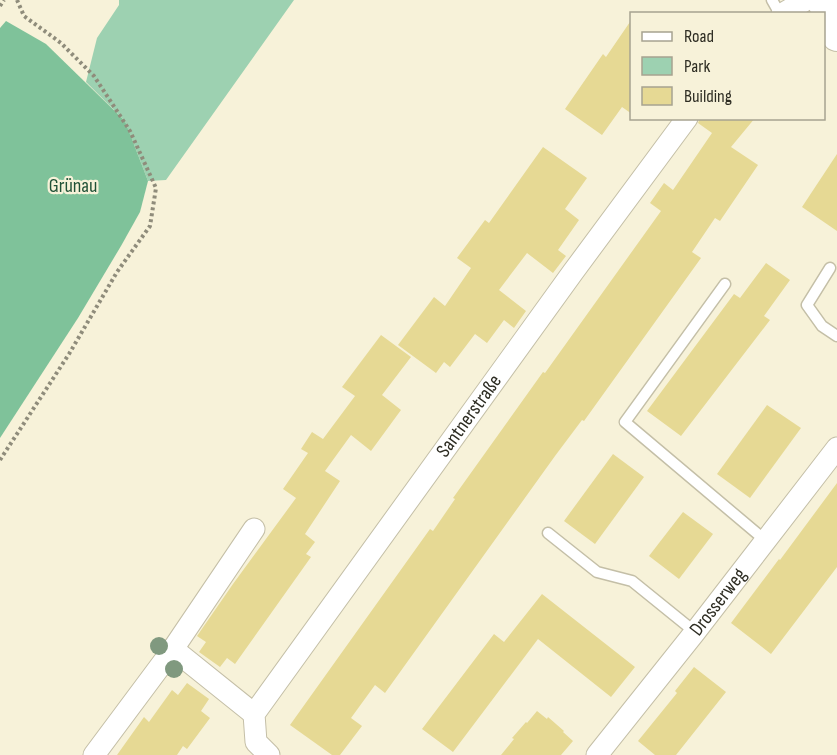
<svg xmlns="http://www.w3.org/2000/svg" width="837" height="755" font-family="'Sofia Sans Condensed',sans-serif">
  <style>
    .green { fill: #9dd1b1 }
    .forest { fill: #7fc29a }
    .building { fill: #e6d994 }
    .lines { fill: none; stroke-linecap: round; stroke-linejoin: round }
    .lane-casing { stroke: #c4bfa7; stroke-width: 13 }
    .street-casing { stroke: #c4bfa7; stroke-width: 23 }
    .secondary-casing { stroke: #c4bfa7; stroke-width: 32 }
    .path { stroke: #8f8c7b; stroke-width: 4; stroke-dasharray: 3 3; stroke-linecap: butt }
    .lane { stroke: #fff; stroke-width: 10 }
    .street { stroke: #fff; stroke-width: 21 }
    .secondary { stroke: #fff; stroke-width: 30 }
    .tree { fill: #80997f }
    .labels { text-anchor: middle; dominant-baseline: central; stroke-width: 4.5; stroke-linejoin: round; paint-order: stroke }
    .park-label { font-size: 20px; fill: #1f5136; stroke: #f7f2d9 }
    .street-label { font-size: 20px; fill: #2e2d23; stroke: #f7f2d9 }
  </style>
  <rect width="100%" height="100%" fill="#f7f2d9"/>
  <path class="green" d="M119,0H294L166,180L148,181L125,121L86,82L97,38L119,5Z"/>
  <path class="forest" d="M6,21L46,44L125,121L148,181L140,212L121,246L78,318L0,438V28Z"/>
  <g class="building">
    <path d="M632,19V114L622,107L602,135L565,109L603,54L606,57Z"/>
    <path d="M700,118H755L731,147L758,165L720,221L715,218L692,252L701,258L584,421L582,420L555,456L385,693L375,685L351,718L362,726L340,755H332L290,725L430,529L433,531L455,499L453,498L543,372L545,373L661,211L650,203L664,183L673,190L712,133L698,123Z"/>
    <path d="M543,147L587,178L565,209L579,220L558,250L566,256L553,273L527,253L499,290L526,311L514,328L504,320L487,343L475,334L450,367L444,362L436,373L398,345L434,297L445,306L471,268L457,258L485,220L489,223Z"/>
    <path d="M837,154V231L802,207Z"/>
    <path d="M766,263L790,280L764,316L770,320L681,436L647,411L734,294L740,298Z"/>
    <path d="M381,335L411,357L382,395L401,410L371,451L351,435L325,471L340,481L305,534L315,542L306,554L311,557L235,664L227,658L220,667L199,652L206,642L197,636L233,584L296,498L283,489L308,453L301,449L312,432L323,439L355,396L342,387Z"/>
    <path d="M767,405L801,428L750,498L717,474Z"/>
    <path d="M613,454L644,477L595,544L564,521Z"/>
    <path d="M837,483V567L771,654L731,623L779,559L780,560Z"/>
    <path d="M683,512L713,534L679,579L649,556Z"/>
    <path d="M542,594L635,667L611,697L538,639L453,752L422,729L494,634L504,642Z"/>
    <path d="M694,667L726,692L676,755H655L638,741L677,693L675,691Z"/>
    <path d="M187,683L209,699L201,711L210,718L187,749L183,746L177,755H117L144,717L149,722L172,690L178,695Z"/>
    <path d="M537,711L547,719L548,717L564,731L563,732L573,741L561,755H501L514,739L512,738L526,722L527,723Z"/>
  </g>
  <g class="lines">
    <defs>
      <g id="lane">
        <path d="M772,0L780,14"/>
        <path d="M830,268L807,305L822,326L837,336"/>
        <path d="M725,284L625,422L766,541"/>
        <path d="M548,533L597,572L632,581L695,632"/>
      </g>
      <g id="street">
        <path d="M782,14L806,0"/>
        <path d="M173,649L254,714"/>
        <path d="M94,755L173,649L254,529"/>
        <path id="s1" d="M269,755L256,742L254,714L573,272L687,118"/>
        <path id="s2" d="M597,755L695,632L837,448"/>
      </g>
      <path id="secondary" d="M822,0L837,36"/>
    </defs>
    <use href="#lane" class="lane-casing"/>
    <use href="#street" class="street-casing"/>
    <use href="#secondary" class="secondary-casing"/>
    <g class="path">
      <path d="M0,6L4,0"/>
      <path d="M0,460L69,354L117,272L150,226L156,188L130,131L94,76L61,43L24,16L17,0"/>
    </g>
    <use href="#lane" class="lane"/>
    <use href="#street" class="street"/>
    <use href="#secondary" class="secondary"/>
  </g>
  <g class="tree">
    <circle cx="159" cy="646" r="9"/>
    <circle cx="174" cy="669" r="9"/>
  </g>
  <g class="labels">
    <g class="park-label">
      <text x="73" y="186">Grünau</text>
    </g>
    <g class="street-label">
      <text stroke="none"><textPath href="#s1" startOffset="414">Santnerstraße</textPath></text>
      <text stroke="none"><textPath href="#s2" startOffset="195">Drosserweg</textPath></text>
    </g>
  </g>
  <rect x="630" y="12" width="195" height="108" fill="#f7f2d9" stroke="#a7a390" stroke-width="1.5"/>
  <rect x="642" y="32" width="30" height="9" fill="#ffffff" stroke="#a7a390" stroke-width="1.5"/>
  <text x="684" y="42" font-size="18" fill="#2e2d23">Road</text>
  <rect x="642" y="57" width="30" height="18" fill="#9dd1b1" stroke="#a7a390" stroke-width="1.5"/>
  <text x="684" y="72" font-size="18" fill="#2e2d23">Park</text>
  <rect x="642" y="87" width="30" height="18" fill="#e6d994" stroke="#a7a390" stroke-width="1.5"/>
  <text x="684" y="102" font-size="18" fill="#2e2d23">Building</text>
</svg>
